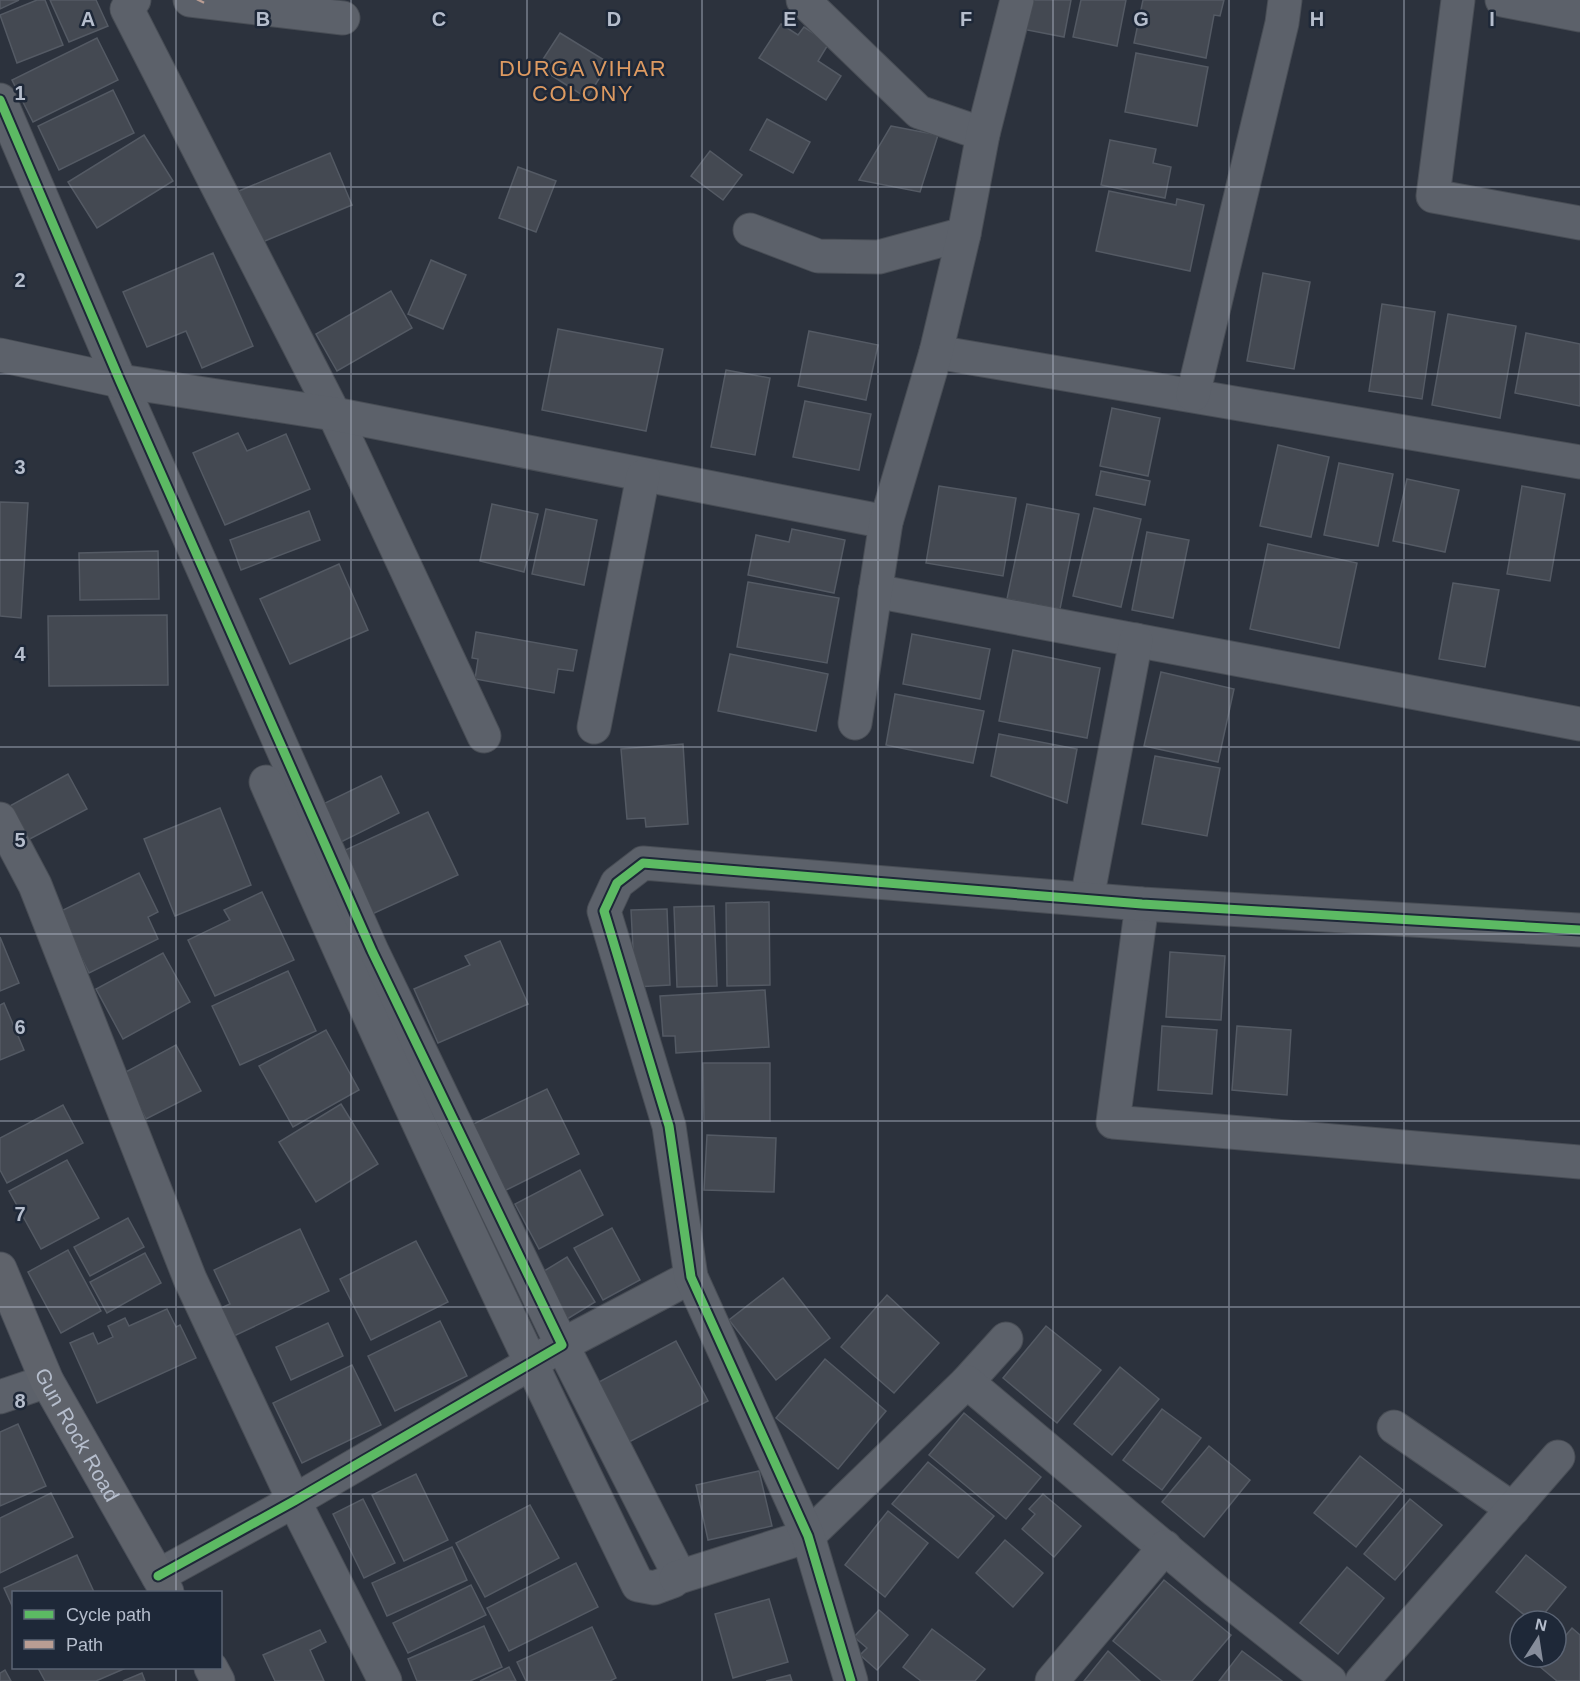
<svg xmlns="http://www.w3.org/2000/svg" width="1580" height="1681" font-family="Helvetica,sans-serif">
  <style>
    .building { fill: #444952; stroke: #545a64; stroke-width: 1.5 }
    .lines { fill: none; stroke-linecap: round; stroke-linejoin: round }
    .minor-casing { stroke: #484d55; stroke-width: 35 }
    .major-casing { stroke: #4a4f59; stroke-width: 35 }
    .minor { stroke: #5c616a; stroke-width: 33 }
    .major { stroke: #5f636b; stroke-width: 33 }
    .quiet { stroke: #b99d93; stroke-width: 8; stroke-dasharray: 15 8; stroke-linecap: butt }
    .cycleway-casing { stroke: #1e2838; stroke-width: 13 }
    .cycleway { stroke: #5cba63; stroke-width: 9 }
    .grid { fill: none; stroke: #b6becd; stroke-width: 1.5; stroke-opacity: 0.55 }
    .labels { text-anchor: middle; dominant-baseline: central; stroke-width: 5; stroke-linejoin: round; paint-order: stroke }
    .street-label { font-size: 21px; fill: #b6becd; stroke: #1e2838 }
    .neighbourhood-label { font-size: 22px; letter-spacing: 1.5px; fill: #dd9a61; stroke: #1e2838 }
    .grid-label { font-size: 20px; text-anchor: middle; font-weight: bold; fill: #b6becd; stroke: #1e2838; stroke-width: 5; stroke-linejoin: round; paint-order: stroke }
  </style>
  <rect width="100%" height="100%" fill="#2c323d"/>
  <g class="building">
    <path d="M0,0H19L0,9Z"/>
    <path d="M37,0H45L63,45L17,63L0,15Z"/>
    <path d="M50,0H96L108,26L69,42Z"/>
    <path d="M1028,0H1071L1064,37L1022,29Z"/>
    <path d="M1081,0H1126L1117,46L1073,37Z"/>
    <path d="M1143,0H1224L1220,16L1214,15L1206,58L1134,43Z"/>
    <path d="M781,24L798,35L804,27L829,43L818,61L841,76L826,100L759,58Z"/>
    <path d="M560,33L609,63L587,98L538,67Z"/>
    <path d="M97,38L118,80L33,122L12,80Z"/>
    <path d="M1136,53L1208,67L1197,126L1125,112Z"/>
    <path d="M113,90L134,133L59,170L38,126Z"/>
    <path d="M767,119L810,142L793,173L750,150Z"/>
    <path d="M891,126L938,135L920,192L859,180Z"/>
    <path d="M144,135L173,181L97,228L68,182Z"/>
    <path d="M1110,140L1156,149L1153,163L1171,167L1165,198L1101,185Z"/>
    <path d="M710,151L742,175L723,200L691,176Z"/>
    <path d="M330,153L352,205L260,243L239,191Z"/>
    <path d="M518,167L556,181L536,232L499,218Z"/>
    <path d="M1109,191L1176,205L1177,199L1204,205L1190,271L1096,251Z"/>
    <path d="M213,253L253,346L202,368L186,331L147,347L123,292Z"/>
    <path d="M431,260L466,275L443,329L408,314Z"/>
    <path d="M1263,273L1310,282L1294,369L1247,361Z"/>
    <path d="M391,291L412,328L337,371L316,334Z"/>
    <path d="M1382,304L1435,312L1422,399L1369,391Z"/>
    <path d="M1448,314L1516,326L1500,418L1432,405Z"/>
    <path d="M558,329L663,349L646,431L542,410Z"/>
    <path d="M809,331L878,345L866,400L798,386Z"/>
    <path d="M1526,333L1580,344V406L1515,393Z"/>
    <path d="M726,370L770,378L755,455L711,447Z"/>
    <path d="M805,401L871,414L859,470L793,457Z"/>
    <path d="M1112,408L1160,418L1148,476L1100,466Z"/>
    <path d="M238,433L247,451L286,434L310,489L225,525L193,453Z"/>
    <path d="M1278,445L1329,457L1311,537L1260,526Z"/>
    <path d="M1339,463L1393,474L1378,546L1324,535Z"/>
    <path d="M1101,471L1150,481L1145,505L1096,495Z"/>
    <path d="M1407,479L1459,490L1445,552L1393,541Z"/>
    <path d="M939,486L1016,498L1003,576L926,563Z"/>
    <path d="M1522,486L1565,494L1550,581L1507,574Z"/>
    <path d="M0,502L28,503L21,618L0,616Z"/>
    <path d="M492,504L538,514L524,572L480,561Z"/>
    <path d="M1027,504L1079,514L1060,609L1007,599Z"/>
    <path d="M1094,508L1141,519L1121,607L1073,596Z"/>
    <path d="M546,509L597,520L584,585L532,574Z"/>
    <path d="M309,511L320,540L241,570L230,540Z"/>
    <path d="M792,529L845,540L834,593L748,575L756,535L789,542Z"/>
    <path d="M1147,532L1189,540L1173,618L1132,610Z"/>
    <path d="M1268,544L1357,563L1339,648L1250,629Z"/>
    <path d="M158,551L159,599L80,600L79,553Z"/>
    <path d="M339,564L368,630L290,664L260,599Z"/>
    <path d="M748,582L839,598L827,663L737,647Z"/>
    <path d="M1453,583L1499,590L1485,667L1439,659Z"/>
    <path d="M167,615L168,685L49,686L48,616Z"/>
    <path d="M476,632L577,650L573,671L558,669L554,693L475,679L478,659L472,658Z"/>
    <path d="M912,634L990,649L980,699L903,684Z"/>
    <path d="M1013,650L1100,668L1087,738L999,721Z"/>
    <path d="M730,654L828,674L816,731L718,711Z"/>
    <path d="M1161,672L1234,689L1218,762L1144,746Z"/>
    <path d="M895,694L984,711L973,763L886,745Z"/>
    <path d="M999,734L1077,749L1067,803L991,776Z"/>
    <path d="M683,744L688,824L646,827L645,818L627,819L621,749Z"/>
    <path d="M1155,756L1220,768L1207,836L1142,824Z"/>
    <path d="M68,774L87,809L26,841L8,807Z"/>
    <path d="M381,776L399,813L339,843L321,805Z"/>
    <path d="M220,808L251,885L175,916L144,839Z"/>
    <path d="M428,812L458,875L370,915L341,852Z"/>
    <path d="M139,873L158,912L148,917L158,939L89,973L59,912Z"/>
    <path d="M262,892L294,960L215,996L188,940L230,920L224,910Z"/>
    <path d="M769,902L770,985L727,986L726,903Z"/>
    <path d="M714,906L717,986L677,987L674,907Z"/>
    <path d="M667,909L670,985L635,987L631,910Z"/>
    <path d="M0,937L19,983L0,991Z"/>
    <path d="M500,941L528,1004L438,1043L414,989L470,965L465,956Z"/>
    <path d="M1170,952L1225,956L1221,1020L1166,1017Z"/>
    <path d="M163,953L190,1002L123,1039L96,989Z"/>
    <path d="M288,971L316,1031L240,1065L212,1006Z"/>
    <path d="M765,990L769,1047L676,1053L675,1036H663L660,996Z"/>
    <path d="M4,1003L24,1050L0,1060V1005Z"/>
    <path d="M1162,1026L1217,1030L1212,1094L1158,1090Z"/>
    <path d="M1237,1026L1291,1030L1287,1095L1232,1090Z"/>
    <path d="M326,1030L359,1090L293,1127L259,1066Z"/>
    <path d="M176,1045L201,1091L146,1119L122,1074Z"/>
    <path d="M703,1063H770V1121H704Z"/>
    <path d="M547,1089L579,1154L500,1193L467,1127Z"/>
    <path d="M341,1104L378,1164L316,1202L279,1142Z"/>
    <path d="M63,1105L83,1143L7,1183L0,1170V1138Z"/>
    <path d="M707,1135L776,1138L774,1192L704,1190Z"/>
    <path d="M67,1160L99,1218L41,1249L9,1191Z"/>
    <path d="M580,1170L603,1215L539,1249L515,1204Z"/>
    <path d="M128,1218L144,1247L90,1276L74,1247Z"/>
    <path d="M612,1228L640,1280L603,1300L574,1248Z"/>
    <path d="M300,1229L329,1291L234,1336L221,1308L230,1304L214,1270Z"/>
    <path d="M416,1241L448,1302L371,1340L340,1279Z"/>
    <path d="M68,1250L101,1311L61,1333L28,1272Z"/>
    <path d="M145,1253L161,1283L107,1313L90,1282Z"/>
    <path d="M567,1257L595,1302L564,1321L536,1276Z"/>
    <path d="M783,1278L830,1338L776,1380L729,1320Z"/>
    <path d="M887,1295L939,1343L894,1393L841,1347Z"/>
    <path d="M167,1309L176,1327L180,1325L196,1358L97,1403L70,1343L93,1333L98,1344L113,1337L108,1326L125,1318L129,1326Z"/>
    <path d="M440,1321L467,1376L395,1411L368,1356Z"/>
    <path d="M328,1323L343,1356L291,1380L276,1347Z"/>
    <path d="M1046,1326L1101,1370L1057,1423L1003,1378Z"/>
    <path d="M676,1341L708,1401L629,1442L597,1383Z"/>
    <path d="M825,1359L886,1411L838,1469L776,1418Z"/>
    <path d="M352,1365L381,1425L302,1463L273,1403Z"/>
    <path d="M1120,1367L1159,1399L1112,1455L1074,1424Z"/>
    <path d="M1162,1409L1201,1438L1162,1490L1123,1460Z"/>
    <path d="M964,1413L1041,1477L1006,1519L929,1455Z"/>
    <path d="M18,1424L46,1486L0,1506V1432Z"/>
    <path d="M1209,1446L1250,1480L1204,1537L1162,1502Z"/>
    <path d="M1360,1456L1403,1490L1356,1547L1314,1513Z"/>
    <path d="M928,1462L994,1516L958,1558L892,1504Z"/>
    <path d="M759,1471L772,1526L708,1540L696,1485Z"/>
    <path d="M416,1474L448,1540L404,1561L372,1495Z"/>
    <path d="M51,1493L73,1537L0,1573V1518Z"/>
    <path d="M1043,1494L1081,1526L1054,1557L1022,1529L1035,1514L1029,1509Z"/>
    <path d="M363,1499L395,1563L364,1578L333,1514Z"/>
    <path d="M1410,1499L1442,1525L1395,1580L1364,1554Z"/>
    <path d="M530,1505L559,1558L485,1597L456,1543Z"/>
    <path d="M888,1511L928,1543L885,1597L845,1565Z"/>
    <path d="M1005,1540L1043,1573L1013,1607L976,1573Z"/>
    <path d="M452,1547L467,1580L387,1616L372,1583Z"/>
    <path d="M77,1555L94,1592H14V1610L4,1588Z"/>
    <path d="M1526,1555L1566,1587L1538,1621H1532L1496,1592Z"/>
    <path d="M576,1563L598,1607L509,1651L487,1608Z"/>
    <path d="M1347,1567L1384,1598L1338,1654L1300,1623Z"/>
    <path d="M1164,1580L1231,1635L1192,1681H1162L1113,1641Z"/>
    <path d="M471,1585L486,1615L408,1653L393,1623Z"/>
    <path d="M769,1599L788,1662L733,1678L715,1614Z"/>
    <path d="M879,1610L908,1635L877,1670L860,1655L867,1648L854,1637Z"/>
    <path d="M484,1626L502,1667L470,1681H417L408,1659Z"/>
    <path d="M592,1627L616,1678L610,1681H526L517,1662Z"/>
    <path d="M1572,1628L1580,1635V1681H1557L1539,1666L1547,1657H1556V1647Z"/>
    <path d="M932,1629L985,1669L975,1681H921L903,1667Z"/>
    <path d="M320,1630L326,1642L310,1650L324,1681H275L263,1655Z"/>
    <path d="M1108,1651L1140,1681H1084Z"/>
    <path d="M1242,1651L1282,1681H1219Z"/>
    <path d="M509,1667L516,1681H480Z"/>
    <path d="M38,1668H126L96,1681H45Z"/>
    <path d="M5,1670L11,1681H0V1673Z"/>
    <path d="M142,1673L145,1681H123Z"/>
    <path d="M790,1675L792,1681H766Z"/>
  </g>
  <g class="lines">
    <defs>
      <g id="minor">
        <path d="M134,0L127,9L334,414L484,736"/>
        <path d="M190,0L343,18"/>
        <path d="M803,0L919,112L983,134"/>
        <path d="M1458,0L1433,196L1580,223"/>
        <path d="M1502,0L1580,15"/>
        <path d="M0,100L120,381L372,951L562,1345L294,1501L158,1576"/>
        <path d="M750,230L818,256L879,257L964,234"/>
        <path d="M936,352L1580,462"/>
        <path d="M0,355L120,381L334,414L886,522"/>
        <path d="M1193,395L1282,23L1285,0"/>
        <path d="M875,591L1580,724"/>
        <path d="M855,723L886,522L936,352L964,234L983,134L1017,0"/>
        <path d="M594,727L643,476"/>
        <path d="M266,782C383,1053 509,1320 638,1585L654,1588L673,1581L677,1571L562,1345L691,1277"/>
        <path d="M0,819L35,885L190,1279L294,1501L385,1681"/>
        <path d="M1087,899L1136,640"/>
        <path d="M1142,904L1113,1122L1580,1162"/>
        <path d="M967,1382L1006,1339"/>
        <path d="M0,1397L47,1381"/>
        <path d="M1394,1427L1513,1509"/>
        <path d="M676,1578L808,1536L967,1382L1216,1591L1330,1681"/>
        <path d="M851,1681L808,1536L691,1277L669,1126L604,911L617,883L643,863L1142,904L1580,930"/>
        <path d="M1052,1681L1165,1547"/>
        <path d="M1362,1681L1558,1457"/>
      </g>
      <g id="major">
        <path id="s1" d="M0,1269L47,1381L167,1592"/>
        <path d="M211,1668L218,1681"/>
      </g>
    </defs>
    <use href="#minor" class="minor-casing"/>
    <use href="#major" class="major-casing"/>
    <use href="#minor" class="minor"/>
    <use href="#major" class="major"/>
    <path class="quiet" d="M200,2L201,0"/>
    <defs>
      <g id="cycleway">
        <path d="M0,100L120,381L372,951L562,1345L294,1501L158,1576"/>
        <path d="M851,1681L808,1536L691,1277L669,1126L604,911L617,883L643,863L1142,904L1580,930"/>
      </g>
    </defs>
    <use href="#cycleway" class="cycleway-casing"/>
    <use href="#cycleway" class="cycleway"/>
  </g>
  <path class="grid" d="M176,0V1592M351,0V1681M527,0V1681M702,0V1681M878,0V1681M1053,0V1681M1229,0V1681M1404,0V1681M0,187H1580M0,374H1580M0,560H1580M0,747H1580M0,934H1580M0,1121H1580M0,1307H1580M0,1494H1580M176,1668V1681"/>
  <g class="labels">
    <g class="street-label">
      <text stroke="none"><textPath href="#s1" startOffset="183">Gun Rock Road</textPath></text>
    </g>
    <g class="neighbourhood-label">
      <text x="583" y="68">DURGA VIHAR<tspan x="583" dy="25">COLONY</tspan></text>
    </g>
  </g>
  <g class="grid-label">
    <text x="88" y="26">A</text>
    <text x="263" y="26">B</text>
    <text x="439" y="26">C</text>
    <text x="614" y="26">D</text>
    <text x="790" y="26">E</text>
    <text x="966" y="26">F</text>
    <text x="1141" y="26">G</text>
    <text x="1317" y="26">H</text>
    <text x="1492" y="26">I</text>
    <text x="20" y="100">1</text>
    <text x="20" y="287">2</text>
    <text x="20" y="474">3</text>
    <text x="20" y="661">4</text>
    <text x="20" y="847">5</text>
    <text x="20" y="1034">6</text>
    <text x="20" y="1221">7</text>
    <text x="20" y="1408">8</text>
  </g>
  <rect x="12" y="1591" width="210" height="78" fill="#1e2838" stroke="#5b6474" stroke-width="1.5"/>
  <rect x="24" y="1610" width="30" height="9" fill="#5cba63" stroke="#5b6474" stroke-width="1.5"/>
  <text x="66" y="1621" font-size="18" fill="#b6becd">Cycle path</text>
  <rect x="24" y="1640" width="30" height="9" fill="#b99d93" stroke="#5b6474" stroke-width="1.5"/>
  <text x="66" y="1651" font-size="18" fill="#b6becd">Path</text>
  <g transform="translate(1538 1639) rotate(12)"><circle r="28" fill="#1e2838" stroke="#5b6474" stroke-width="1.5"/>
  <path d="M0-4.5L10 22L0 15L-10 22Z" fill="#868d9b"/>
  <text y="-9" font-size="16" font-weight="bold" text-anchor="middle" fill="#b6becd">N</text>
  </g>
</svg>
